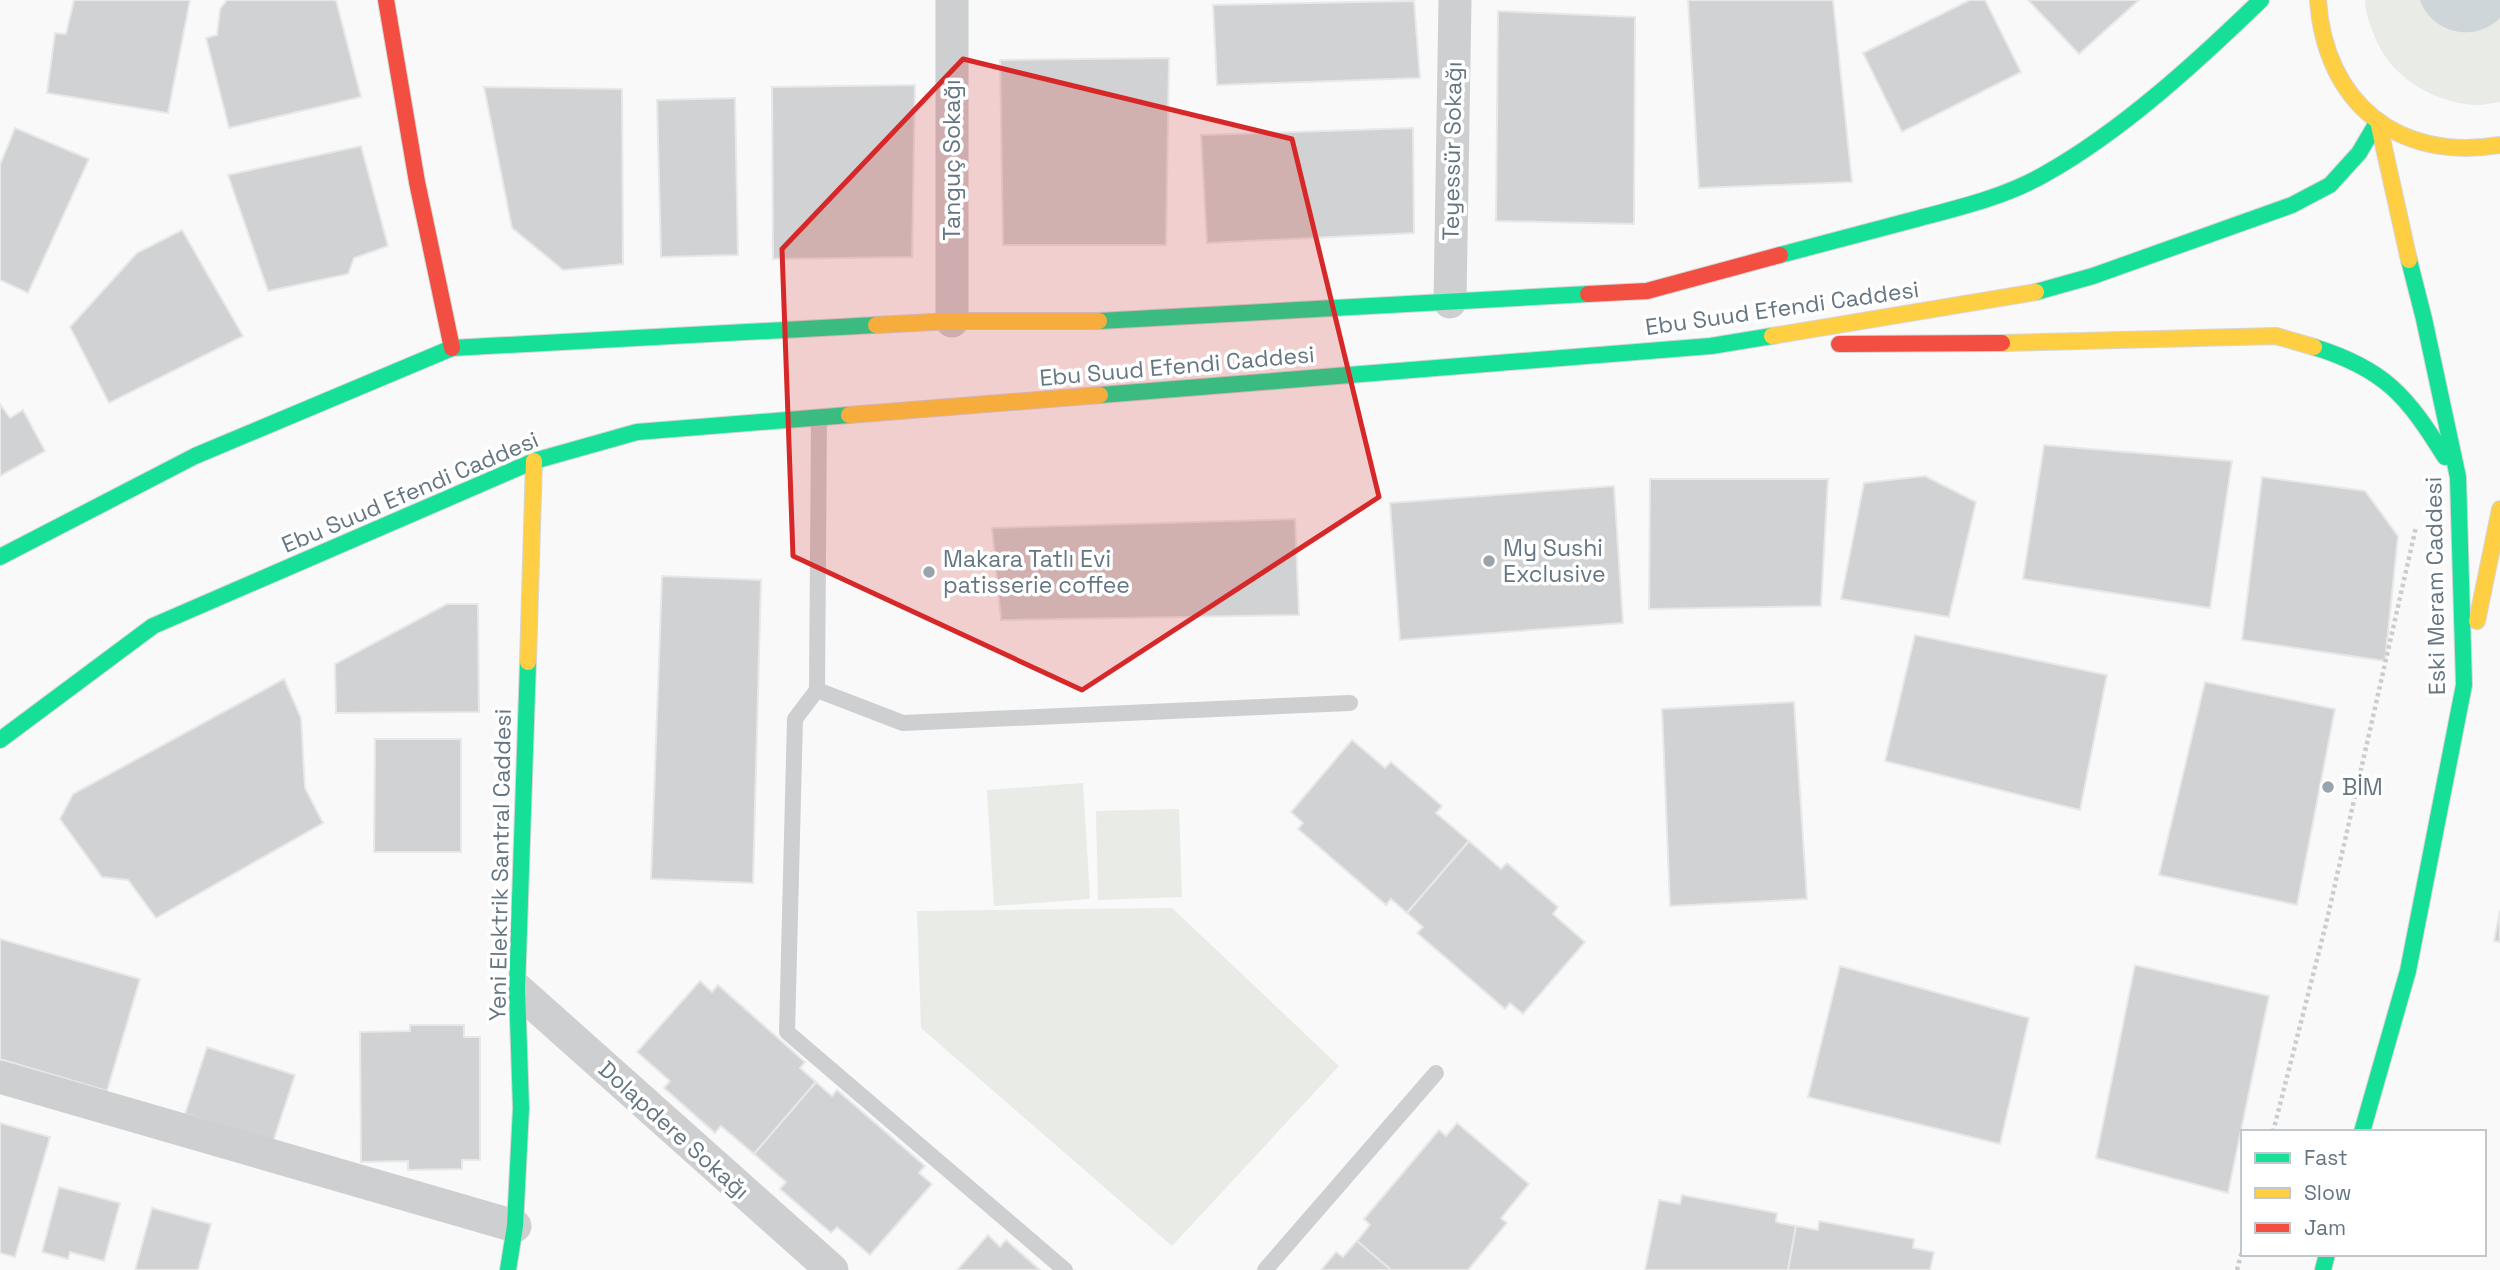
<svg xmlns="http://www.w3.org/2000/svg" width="2500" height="1270" font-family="'Space Grotesk',sans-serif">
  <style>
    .green { fill: #e8ebe6 }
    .water { fill: #ced6d9 }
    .building { fill: #d0d2d3; stroke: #e8e8e8; stroke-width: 2 }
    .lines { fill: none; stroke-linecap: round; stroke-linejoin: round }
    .fast-casing { stroke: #d5d6d7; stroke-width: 18 }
    .slow-casing { stroke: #d5d6d7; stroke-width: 18 }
    .jam-casing { stroke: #d5d6d7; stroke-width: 18 }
    .path { stroke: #cbcccd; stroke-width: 4.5; stroke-dasharray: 3.5 3.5; stroke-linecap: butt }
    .lane { stroke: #cecfd0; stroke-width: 16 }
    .street { stroke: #cecfd0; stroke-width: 33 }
    .fast { stroke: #16e098; stroke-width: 16 }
    .slow { stroke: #ffcf43; stroke-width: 16 }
    .jam { stroke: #f24e42; stroke-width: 16 }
    .marked { fill: #d62828; fill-opacity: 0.2; stroke: #d62828; stroke-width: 5; stroke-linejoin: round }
    .poi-dot { fill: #99a4ac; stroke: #fff; stroke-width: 2.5 }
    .labels { text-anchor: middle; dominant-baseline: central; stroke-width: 7; stroke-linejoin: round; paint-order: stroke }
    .street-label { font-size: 23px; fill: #657683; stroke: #fff }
    .poi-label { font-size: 23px; fill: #657683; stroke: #fff; text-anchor: start }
  </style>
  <rect width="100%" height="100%" fill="#f9f9f9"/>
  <g class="green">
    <path d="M2365,0H2500V102C2491,103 2481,106 2473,105C2429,101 2387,74 2373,32C2369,21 2365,11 2365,0Z"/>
    <path d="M1083,783L1090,899L994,906L987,790Z"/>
    <path d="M1179,809L1182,897L1098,900L1096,811Z"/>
    <path d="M1172,908L1339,1066L1172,1246L921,1028L917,911Z"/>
  </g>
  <path class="water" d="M2420,0H2500V18C2475,43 2432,34 2420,0Z"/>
  <g class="building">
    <path d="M74,0H190L168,113L47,93L55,33L66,34Z"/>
    <path d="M227,0H336L361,97L229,128L206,38L217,35L220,9Z"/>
    <path d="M1688,0H1833L1852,182L1699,188Z"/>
    <path d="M1970,0H1985L2021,72L1902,132L1863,53Z"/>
    <path d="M2028,0H2139L2079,54Z"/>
    <path d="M1414,1L1420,78L1217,85L1213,5Z"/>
    <path d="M1498,11L1635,17L1634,224L1496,221Z"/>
    <path d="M1169,58L1166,245H1003L1000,60Z"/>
    <path d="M915,85L912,257L773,259L772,87Z"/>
    <path d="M484,87L622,89L623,264L563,270L512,228Z"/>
    <path d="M735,98L738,255L661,257L657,100Z"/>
    <path d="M15,128L89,159L28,293L0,280V165Z"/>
    <path d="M1413,128L1414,233L1207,243L1201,135Z"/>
    <path d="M361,146L388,246L354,258L348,274L268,291L228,175Z"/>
    <path d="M182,230L243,336L109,403L70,327L137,253Z"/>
    <path d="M0,404L10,418L23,410L45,451L0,476Z"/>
    <path d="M2044,445L2232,461L2210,608L2023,579Z"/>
    <path d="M1925,476L1976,502L1949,617L1841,599L1864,483Z"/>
    <path d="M2262,477L2365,491L2398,536L2385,661L2242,640Z"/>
    <path d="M1650,479H1828L1821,606L1649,609Z"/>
    <path d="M1614,486L1623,623L1400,640L1390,503Z"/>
    <path d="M1295,519L1299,615L1001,620L992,528Z"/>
    <path d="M662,576L761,580L753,883L651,879Z"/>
    <path d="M447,604H478L479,712L336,713L335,664Z"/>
    <path d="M1915,635L2107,675L2080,810L1885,761Z"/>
    <path d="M284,679L301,718L305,788L323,823L156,918L128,880L102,877L60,819L73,794Z"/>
    <path d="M2205,682L2335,709L2297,905L2159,875Z"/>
    <path d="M1794,702L1807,899L1670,906L1662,709Z"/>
    <path d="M375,739H461V852H374Z"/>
    <path d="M1352,740L1385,768L1391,762L1442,806L1436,813L1469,841L1407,913L1391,899L1386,905L1298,829L1303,823L1291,812Z"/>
    <path d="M1469,841L1501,869L1507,863L1558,907L1553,914L1585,942L1523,1014L1510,1003L1505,1009L1417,933L1423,927L1407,913Z"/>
    <path d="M2500,910V942L2494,941Z"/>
    <path d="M0,939L140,979L107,1091L0,1059Z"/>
    <path d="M2135,965L2269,996L2228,1193L2096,1158Z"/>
    <path d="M1840,966L2029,1018L2000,1144L1808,1097Z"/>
    <path d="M700,981L712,992L718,985L805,1062L800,1068L816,1082L754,1154L721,1126L715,1133L664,1088L670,1081L637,1052Z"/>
    <path d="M410,1025H464V1037H480V1160H462V1169L408,1170V1161L361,1162L360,1032L410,1031Z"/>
    <path d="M207,1047L295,1075L273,1142L185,1114Z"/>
    <path d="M816,1082L832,1096L837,1090L925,1166L919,1173L932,1184L870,1255L837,1227L831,1233L780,1189L786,1182L754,1154Z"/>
    <path d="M0,1123L50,1137L15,1257L0,1253Z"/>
    <path d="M1457,1123L1529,1184L1501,1218L1507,1223L1468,1270H1391L1357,1241L1370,1225L1364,1219L1439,1130L1446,1136Z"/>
    <path d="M59,1187L120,1203L104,1261L70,1252L68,1259L42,1252Z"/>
    <path d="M1682,1195L1777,1213L1776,1222L1796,1226L1788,1270H1645L1659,1200L1680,1204Z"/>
    <path d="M152,1208L211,1224L198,1270H135Z"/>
    <path d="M1819,1221L1914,1239L1913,1248L1934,1252L1930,1270H1788L1796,1226L1818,1230Z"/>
    <path d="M988,1235L1000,1247L1006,1240L1040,1270H957Z"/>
    <path d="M1357,1241L1391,1270H1321L1336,1252L1343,1257Z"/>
  </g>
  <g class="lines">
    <defs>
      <g id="fast">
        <path d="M1780,255C1827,243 1873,230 1920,218C1962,207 2007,196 2045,174C2122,131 2198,61 2261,0"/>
        <path d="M2036,292L2093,276L2292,205L2330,185L2359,153L2378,121"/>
        <path d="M1099,321L1588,294"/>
        <path d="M2314,347C2385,369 2407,396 2445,457"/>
        <path d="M1100,395L1711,346L1772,336"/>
        <path d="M0,557L195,456L452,348L876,325"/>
        <path d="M0,740L153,626L534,461L637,432L849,415"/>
        <path d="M2362,1132L2408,971L2464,685L2458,477L2424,319L2409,260"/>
        <path d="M508,1270L515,1226L521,1108L517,989L528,662"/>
        <path d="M2323,1270L2327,1254"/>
      </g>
      <g id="slow">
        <path d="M2318,0C2325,103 2398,162 2500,145"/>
        <path d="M2378,121L2409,260"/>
        <path d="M876,325L952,321H1099"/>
        <path d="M1772,336L2036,292"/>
        <path d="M2002,343L2276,336L2314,347"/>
        <path d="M849,415L1100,395"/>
        <path d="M2477,621L2500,509"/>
        <path d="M528,662L534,461"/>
      </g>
      <g id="jam">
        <path d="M386,0L417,182L452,348"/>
        <path d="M1588,294L1647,291L1780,255"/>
        <path d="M1839,344L2002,343"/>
      </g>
    </defs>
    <use href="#fast" class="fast-casing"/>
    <use href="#slow" class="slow-casing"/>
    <use href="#jam" class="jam-casing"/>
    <g class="path">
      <path d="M2273,1132L2326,924L2416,527"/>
      <path d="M2237,1270L2243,1247"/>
    </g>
    <g class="lane">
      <path d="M819,418L817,690L795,719L787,1032L1065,1270"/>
      <path d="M817,690L903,723L1350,703"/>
      <path d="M1265,1270L1436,1073"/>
    </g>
    <g class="street">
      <path d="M952,0V321"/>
      <path d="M1450,302L1455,0"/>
      <path d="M517,989L832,1270"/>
      <path d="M0,1077L515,1226"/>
    </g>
    <use href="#fast" class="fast"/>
    <use href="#slow" class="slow"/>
    <use href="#jam" class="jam"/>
  </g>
  <path class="marked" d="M963,59L1292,139L1379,497L1082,690L793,556L782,249Z"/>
  <g class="poi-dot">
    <circle cx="1489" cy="561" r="7"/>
    <circle cx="929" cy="572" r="7"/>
    <circle cx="2328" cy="787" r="7"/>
  </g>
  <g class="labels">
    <g class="street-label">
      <text transform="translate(1452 151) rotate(-89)">Teyessür Sokağı</text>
      <text transform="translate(952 160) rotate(-90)">Tanguç Sokağı</text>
      <text transform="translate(1782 308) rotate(-8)">Ebu Suud Efendi Caddesi</text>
      <text transform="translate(1177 366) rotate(-5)">Ebu Suud Efendi Caddesi</text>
      <text transform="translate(410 492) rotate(-23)">Ebu Suud Efendi Caddesi</text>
      <text transform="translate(2435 586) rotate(-91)">Eski Meram Caddesi</text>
      <text transform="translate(500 865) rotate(-89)">Yeni Elektrik Santral Caddesi</text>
      <text transform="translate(674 1130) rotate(42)">Dolapdere Sokağı</text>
    </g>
    <g class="poi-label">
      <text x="1503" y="548">My Sushi<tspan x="1503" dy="26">Exclusive</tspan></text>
      <text x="943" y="559">Makara Tatlı Evi<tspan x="943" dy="26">patisserie coffee</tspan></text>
      <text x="2342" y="787">BİM</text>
    </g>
  </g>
  <rect x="2241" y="1130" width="245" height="126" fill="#ffffff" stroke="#c1c8cd" stroke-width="2"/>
  <rect x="2255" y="1153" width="35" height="10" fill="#16e098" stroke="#c1c8cd" stroke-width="2"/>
  <text x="2304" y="1165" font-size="21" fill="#657683">Fast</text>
  <rect x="2255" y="1188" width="35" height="10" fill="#ffcf43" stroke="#c1c8cd" stroke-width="2"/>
  <text x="2304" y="1200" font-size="21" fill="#657683">Slow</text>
  <rect x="2255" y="1223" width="35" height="10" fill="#f24e42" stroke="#c1c8cd" stroke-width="2"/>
  <text x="2304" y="1235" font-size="21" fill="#657683">Jam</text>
</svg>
